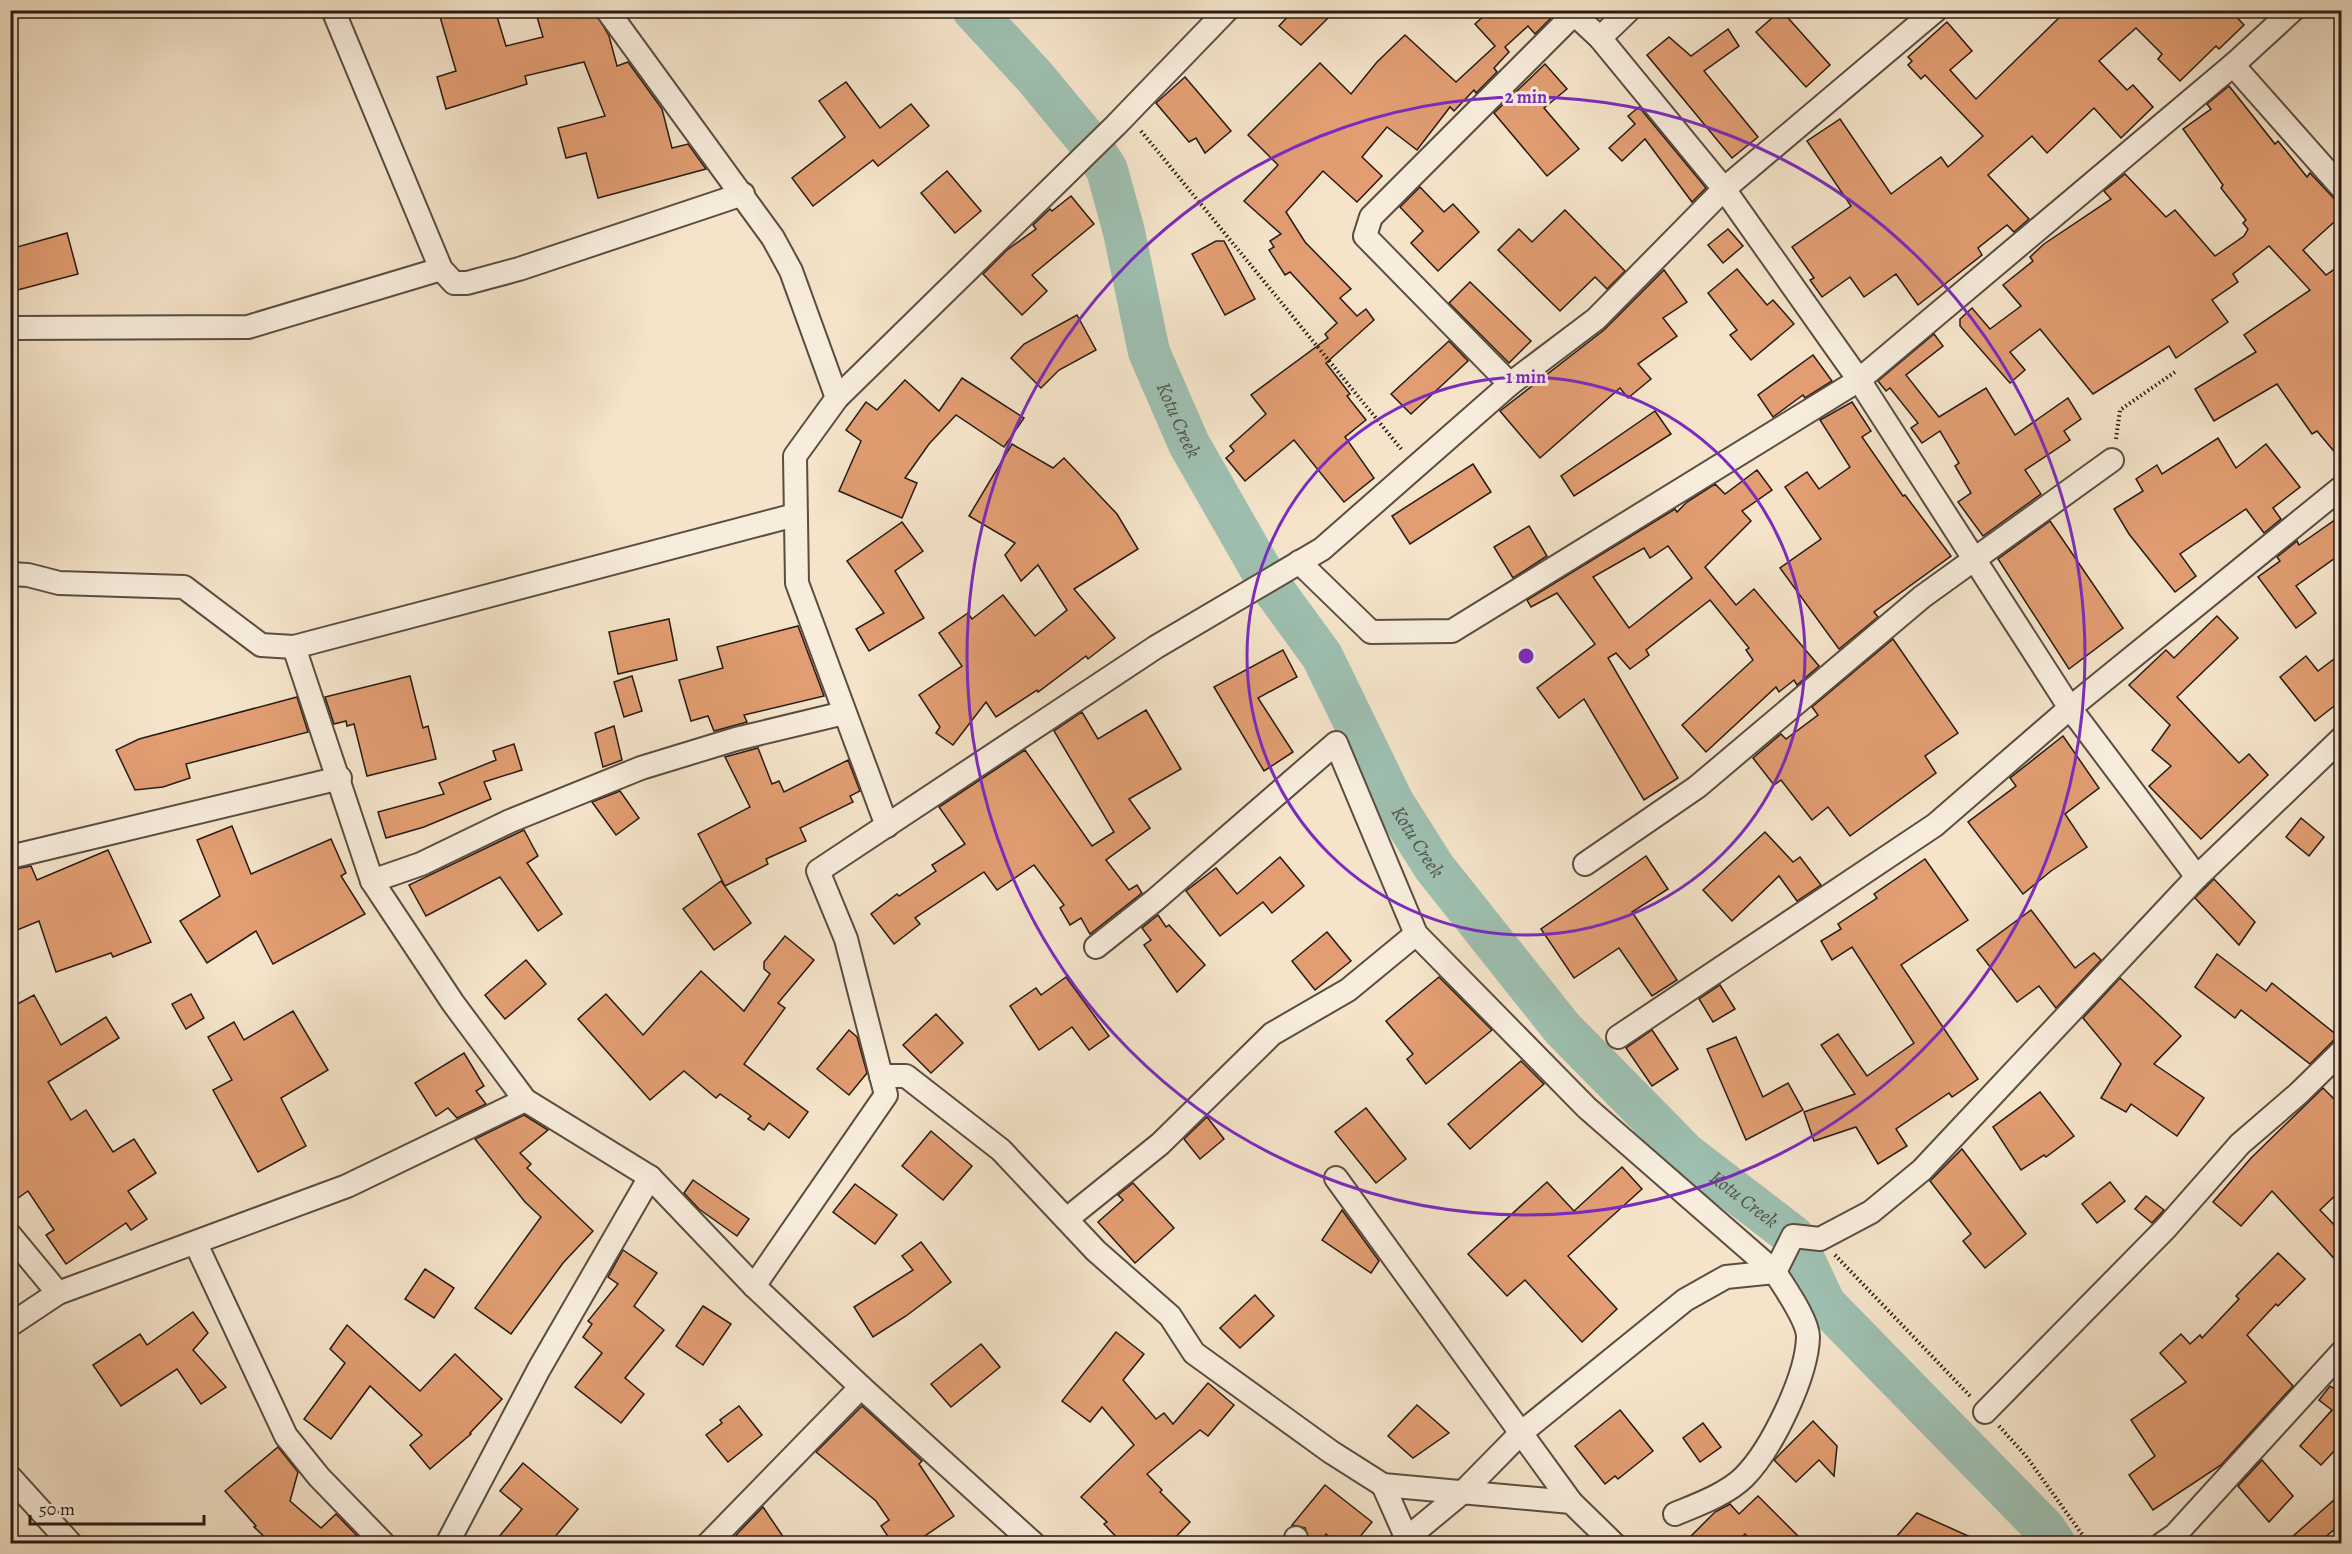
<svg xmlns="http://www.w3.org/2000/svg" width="2352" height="1554" font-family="Alegreya,serif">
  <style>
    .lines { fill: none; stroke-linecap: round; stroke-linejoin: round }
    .river { stroke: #9ebfb0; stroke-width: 42 }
    .building { fill: #e29d72; stroke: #271b13; stroke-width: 1.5; fill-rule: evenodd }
    .minor-casing { stroke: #5a4d41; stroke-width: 26 }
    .path { stroke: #271b13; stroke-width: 4; stroke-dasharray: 1.5 3; stroke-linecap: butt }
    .minor { stroke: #f8eddd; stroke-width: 22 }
    .ring { fill: none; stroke: #7b2cbf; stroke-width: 3 }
    .labels { text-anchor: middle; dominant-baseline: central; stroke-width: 6; stroke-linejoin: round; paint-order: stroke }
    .water-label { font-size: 20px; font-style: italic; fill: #51544a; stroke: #f8eddd }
    .centre { fill: #7b2cbf; stroke: #f8eddd; stroke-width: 3 }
    .ring-label { font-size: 18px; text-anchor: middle; font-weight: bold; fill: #7b2cbf; stroke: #f8eddd; stroke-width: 6; stroke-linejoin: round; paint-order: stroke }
  </style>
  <rect width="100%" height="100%" fill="#f5e4ca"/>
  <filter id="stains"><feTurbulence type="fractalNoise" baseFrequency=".00333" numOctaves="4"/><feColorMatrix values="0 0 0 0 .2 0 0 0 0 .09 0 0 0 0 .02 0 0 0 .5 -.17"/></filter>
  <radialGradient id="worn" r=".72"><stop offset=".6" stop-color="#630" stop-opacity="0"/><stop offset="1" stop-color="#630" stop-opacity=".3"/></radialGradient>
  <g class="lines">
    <path class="river" id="s1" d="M973,10L1034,76L1092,146L1107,170L1124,232L1149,352L1189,444L1268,582L1322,656L1393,802L1434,867L1562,1028L1686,1154L1793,1236L1825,1304L2045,1529L2055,1544"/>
  </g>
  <g class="building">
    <path d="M438,10H495L506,46L543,37L535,10H594L609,36L617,66L628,62L662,109L672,148L688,144L706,169L598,198L586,153L566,158L558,128L605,116L584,62L525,76L527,84L446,109L437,77L456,71Z"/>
    <path d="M1294,10H1336L1301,45L1279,26Z"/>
    <path d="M1490,10L1557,12L1535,34L1528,26L1505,47L1509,52L1494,68L1497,72L1476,93L1474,90L1454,111L1450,107L1417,150L1387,127L1362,157L1382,176L1357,202L1323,171L1286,212L1305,242L1351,289L1340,298L1357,316L1366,309L1374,320L1326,363L1350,394L1347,396L1366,420L1345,437L1374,478L1344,502L1294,440L1245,481L1226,458L1234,451L1230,446L1266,414L1251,395L1328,338L1325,334L1337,323L1290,272L1285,275L1269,250L1274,247L1270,241L1281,234L1244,201L1278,165L1248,135L1320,63L1351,94L1377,62L1405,35L1456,82L1495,46L1475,24Z"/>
    <path d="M1781,10L1830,65L1806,87L1756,32Z"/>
    <path d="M2067,10H2230L2244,25L2219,49L2216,46L2180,81L2158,59L2162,54L2136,28L2099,61L2127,90L2133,85L2153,107L2121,138L2094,108L2047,153L2032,136L1988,175L2029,219L2014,232L2007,225L1978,248L1982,255L1918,305L1896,274L1864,297L1850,277L1822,297L1810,280L1814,278L1792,247L1851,206L1807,141L1840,119L1891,194L1941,157L1948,167L1983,136L1925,75L1921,79L1908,65L1912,61L1908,57L1947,22L1972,51L1950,70L1976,99Z"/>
    <path d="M1728,29L1739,46L1704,71L1758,137L1732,158L1647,55L1669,37L1691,56Z"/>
    <path d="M1545,64L1567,89L1544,108L1579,149L1547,176L1494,113Z"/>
    <path d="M1185,77L1231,131L1205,153L1196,138L1189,142L1156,103Z"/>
    <path d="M846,82L880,128L911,104L929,126L878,166L873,160L813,206L792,178L845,137L819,101Z"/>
    <path d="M2229,86L2275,144L2278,141L2307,177L2310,173L2342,207V215L2303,250L2326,275L2342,264V461L2317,431L2312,434L2277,384L2214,421L2195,389L2256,352L2244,335L2310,290L2269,246L2233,274L2238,282L2212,300L2228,322L2176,358L2169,346L2093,394L2040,329L2010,352L2025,370L2010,383L1960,326V319L1972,308L1990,329L2021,306L2003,285L2033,261L2030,257L2044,244L2111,199L2104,191L2125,174L2166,217L2175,210L2215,256L2244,236L2248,229L2243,223L2246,220L2221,188L2223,185L2183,129L2211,109L2207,104Z"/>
    <path d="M1639,107L1706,188L1692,202L1645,139L1622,161L1609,148L1635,124L1628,116Z"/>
    <path d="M947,171L981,211L955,233L921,193Z"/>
    <path d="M1420,187L1444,212L1453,204L1479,232L1438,271L1411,243L1423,231L1400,207Z"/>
    <path d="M1071,196L1094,224L1032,275L1047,291L1022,315L983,274L1007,250L1036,229L1033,225L1050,209L1052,211Z"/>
    <path d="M1565,210L1625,271L1607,289L1595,277L1560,311L1498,250L1519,229L1532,242Z"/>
    <path d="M1728,229L1743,246L1723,263L1708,245Z"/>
    <path d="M67,233L78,274L10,292V249Z"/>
    <path d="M1216,241H1224L1255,299L1225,315L1192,254Z"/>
    <path d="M1737,269L1767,305L1773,300L1794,324L1751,360L1730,335L1737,330L1708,293Z"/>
    <path d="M1664,270L1687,302L1663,318L1677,336L1638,364L1651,379L1628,398L1620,388L1540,458L1500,411L1604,330Z"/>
    <path d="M1470,282L1531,341L1509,363L1449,303Z"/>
    <path d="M1077,315L1096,350L1059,370L1041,388L1011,358L1024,344Z"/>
    <path d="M1934,334L1943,346L1906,375L1939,417L1986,388L2015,435L2068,398L2081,419L2064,431L2070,440L2025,470L2041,494L1983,536L1958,502L1971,493L1955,466L1959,463L1940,431L1922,443L1911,428L1918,423L1890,388L1886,391L1878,381Z"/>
    <path d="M1449,341L1468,361L1411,414L1391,394Z"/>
    <path d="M1813,355L1832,381L1805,398L1803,395L1773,417L1758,395Z"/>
    <path d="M962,378L1024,418L1004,447L956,415L929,444L905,478L917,483L902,518L839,491L861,441L846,430L866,402L877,410L905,380L939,411Z"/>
    <path d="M1852,402L1871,431L1862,437L1903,496L1905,495L1951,556L1874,612L1878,617L1839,649L1780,568L1821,539L1785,487L1807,472L1819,489L1850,467L1820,420Z"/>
    <path d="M1655,411L1671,434L1574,496L1561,476Z"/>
    <path d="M2218,438L2236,468L2266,444L2300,487L2273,508L2281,519L2264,533L2246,509L2180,554L2196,576L2175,592L2129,534L2114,509L2143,491L2136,479L2157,465L2162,474Z"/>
    <path d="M1012,444L1053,468L1064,458L1117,514L1138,549L1074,589L1115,638L1088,659L1086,656L1038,692L1037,690L996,717L986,702L953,745L936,733L940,727L919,695L962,666L939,633L968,613L972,619L1003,595L1035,636L1067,610L1038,565L1021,581L1005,555L1015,543L969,516Z"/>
    <path d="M1473,464L1491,492L1410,544L1392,516Z"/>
    <path d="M1757,470L1772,490L1742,511L1751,521L1705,567L1736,605L1754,589L1819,666L1797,685L1794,680L1779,692L1776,687L1706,752L1682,725L1753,660L1746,650L1749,648L1710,600L1646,650L1649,655L1630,669L1616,653L1608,658L1678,778L1644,800L1584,699L1559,718L1537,688L1595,644L1557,593L1531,607L1527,600L1675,509L1677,512L1687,502L1715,484L1725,494ZM1668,546L1692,578L1629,628L1593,577L1644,548L1650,558Z"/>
    <path d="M2342,515V553L2296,586L2316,613L2296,628L2258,577L2280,561L2277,557L2297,541L2299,545Z"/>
    <path d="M2050,521L2123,628L2069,669L1998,559Z"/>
    <path d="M902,522L923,551L895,571L924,618L869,651L856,629L884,613L847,561Z"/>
    <path d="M1529,526L1547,556L1513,578L1494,547Z"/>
    <path d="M2217,616L2238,638L2177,697L2239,763L2249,754L2268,775L2201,839L2149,786L2171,766L2152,750L2170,725L2129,685L2166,650L2174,658Z"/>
    <path d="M669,619L677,660L618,674L609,632Z"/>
    <path d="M798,626L824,696L744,715L747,722L714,731L708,716L691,721L679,680L723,668L717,647Z"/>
    <path d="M1893,639L1958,733L1925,756L1936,773L1850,836L1828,807L1812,820L1781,780L1774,785L1753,758L1781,734L1786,739L1818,715L1812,707Z"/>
    <path d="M1283,650L1297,677L1258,698L1293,752L1264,771L1214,687Z"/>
    <path d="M2342,653V700L2315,721L2280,677L2306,656L2318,671Z"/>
    <path d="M410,676L423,728L428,726L436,759L367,776L354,724L347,726L346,721L334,724L325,697Z"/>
    <path d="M632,676L642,711L624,717L614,682Z"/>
    <path d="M297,697L308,732L186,764L190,778L163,787L135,790L116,750L139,739Z"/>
    <path d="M1146,710L1181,769L1129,799L1150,828L1106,860L1129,890L1137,885L1142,893L1090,934L1081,918L1070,925L1060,908L1064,905L1034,865L997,890L984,872L915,918L920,924L894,944L871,914L897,894L899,896L936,871L932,865L965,844L939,807L1025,750L1092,846L1114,832L1054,731L1082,712L1098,739Z"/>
    <path d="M614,726L622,760L603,767L595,733Z"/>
    <path d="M2063,736L2099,788L2065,814L2087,847L2051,871L2023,894L1968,822L2016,786L2010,778Z"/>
    <path d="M514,744L522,770L484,782L491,799L424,827L386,838L378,812L444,794L439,783L496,760L493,751Z"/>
    <path d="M758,748L772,784L779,781L784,792L848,760L860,791L850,796L853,802L800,828L806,841L766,859L768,864L725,886L698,834L750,807L725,757Z"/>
    <path d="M620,791L639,818L616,835L592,802Z"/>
    <path d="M2301,818L2324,837L2309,856L2286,837Z"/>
    <path d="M232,826L251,874L331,839L346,873L341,876L365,914L273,964L256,931L207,963L180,921L220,896L197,840Z"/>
    <path d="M524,830L538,856L527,863L562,914L538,931L500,877L426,916L409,885Z"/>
    <path d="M1765,832L1793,862L1800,857L1821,885L1797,901L1779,876L1732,921L1703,890Z"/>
    <path d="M108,850L151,942L113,957L111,953L56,972L39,921L10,933V870L31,866L37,880Z"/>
    <path d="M1646,856L1668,889L1632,912L1677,980L1652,996L1619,948L1574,978L1541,929Z"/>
    <path d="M1280,857L1304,886L1272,913L1263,902L1220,936L1186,891L1216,868L1237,894Z"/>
    <path d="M1925,859L1968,920L1901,965L1978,1079L1952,1097L1949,1093L1896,1129L1907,1146L1878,1164L1856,1127L1814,1141L1804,1112L1855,1094L1821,1045L1838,1034L1867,1076L1914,1043L1852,947L1832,960L1821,941L1841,929L1838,924L1877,898L1874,894Z"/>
    <path d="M2214,879L2255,922L2239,945L2195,898Z"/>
    <path d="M721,881L751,923L714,950L683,909Z"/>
    <path d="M2031,910L2075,968L2094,953L2101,960L2056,1008L2039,986L2017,1002L1977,950Z"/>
    <path d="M1158,915L1166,927L1169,925L1205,965L1177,992L1144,945L1151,940L1142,928Z"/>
    <path d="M1327,932L1351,961L1315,990L1292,961Z"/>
    <path d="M785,936L814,960L778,1003L785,1008L744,1064L808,1112L789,1138L769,1123L764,1130L748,1119L751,1116L720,1094L716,1098L684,1071L650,1100L578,1019L606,994L643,1035L701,971L744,1011L770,974L764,969V962Z"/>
    <path d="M2217,954L2266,991L2272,983L2338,1036L2310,1064L2241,1010L2235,1018L2195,987Z"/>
    <path d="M526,960L546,984L505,1019L485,995Z"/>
    <path d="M1066,977L1109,1036L1089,1050L1072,1027L1039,1050L1010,1006L1036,988L1041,995Z"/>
    <path d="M1439,977L1492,1030L1426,1084L1407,1059L1413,1054L1386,1021Z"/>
    <path d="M2120,978L2181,1036L2154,1064L2204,1098L2177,1136L2131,1104L2126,1112L2101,1098L2121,1064L2083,1018Z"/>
    <path d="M1720,985L1735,1009L1713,1022L1699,999Z"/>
    <path d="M191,994L204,1018L186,1029L172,1004Z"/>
    <path d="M34,995L61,1045L106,1017L119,1038L48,1082L71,1120L86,1110L113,1152L134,1139L156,1173L128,1191L147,1219L131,1230L126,1223L66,1264L46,1235L54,1230L28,1191L18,1198L10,1187V1008Z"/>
    <path d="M293,1011L328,1070L281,1098L306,1146L258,1172L213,1090L232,1080L208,1037L234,1022L244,1040Z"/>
    <path d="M936,1014L963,1043L931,1073L903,1045Z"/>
    <path d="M849,1030L857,1037L867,1073L849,1095L817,1069Z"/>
    <path d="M1652,1030L1678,1069L1652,1086L1626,1048Z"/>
    <path d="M1736,1037L1763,1097L1788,1083L1803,1110L1746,1140L1707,1049Z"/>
    <path d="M464,1053L484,1086L476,1091L486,1104L457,1118L448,1108L436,1116L415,1083Z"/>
    <path d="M1521,1061L1544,1084L1470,1149L1448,1124Z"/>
    <path d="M2323,1088L2342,1107V1189L2320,1210L2342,1233V1267L2272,1191L2241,1226L2213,1202L2251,1158Z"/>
    <path d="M2040,1092L2074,1136L2046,1157L2044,1155L2021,1170L1993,1127Z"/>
    <path d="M1366,1108L1406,1159L1376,1183L1335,1132Z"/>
    <path d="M524,1115L548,1130L520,1153L531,1164L527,1168L593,1231L563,1263L511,1334L475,1308L541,1217L525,1202L475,1139Z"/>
    <path d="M1207,1117L1224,1139L1200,1159L1184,1139Z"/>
    <path d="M931,1131L972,1166L943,1200L902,1166Z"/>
    <path d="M1962,1149L2026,1234L1985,1268L1963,1241L1971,1234L1930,1181Z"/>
    <path d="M1622,1167L1642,1189L1568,1256L1617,1309L1582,1342L1525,1280L1507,1296L1468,1254L1547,1182L1574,1211Z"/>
    <path d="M693,1180L749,1219L737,1236L699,1209L684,1193Z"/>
    <path d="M2110,1182L2125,1201L2097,1223L2082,1204Z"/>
    <path d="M1133,1183L1174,1228L1135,1263L1098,1222L1123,1200L1118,1195Z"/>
    <path d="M855,1184L897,1215L875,1244L833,1212Z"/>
    <path d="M2146,1196L2164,1210L2152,1223L2135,1209Z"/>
    <path d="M1342,1210L1379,1261L1371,1273L1322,1240Z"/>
    <path d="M921,1242L951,1282L906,1316L873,1337L854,1307L913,1270L902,1256Z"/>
    <path d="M623,1250L657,1273L634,1306L664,1330L625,1378L644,1394L621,1423L575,1387L602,1353L583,1337L592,1324L588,1321L618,1284L608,1277Z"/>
    <path d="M2278,1253L2305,1279L2278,1306L2276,1304L2247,1335L2293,1386L2221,1465L2153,1510L2129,1475L2155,1456L2131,1420L2186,1382L2160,1353L2181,1334L2190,1344L2200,1335L2202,1338L2239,1299L2236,1296Z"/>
    <path d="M425,1269L454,1288L434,1318L405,1299Z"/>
    <path d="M1255,1295L1274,1316L1240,1348L1220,1328Z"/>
    <path d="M703,1306L731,1324L703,1365L676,1346Z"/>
    <path d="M193,1312L208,1333L193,1350L226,1387L201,1404L177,1369L121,1406L93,1365L140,1334L147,1345Z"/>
    <path d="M347,1325L420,1391L455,1354L502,1399L470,1433L471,1434L430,1469L410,1445L422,1435L370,1386L331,1439L304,1419L345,1363L330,1349Z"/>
    <path d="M1116,1332L1144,1354L1123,1380L1156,1419L1164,1413L1173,1424L1208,1383L1234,1405L1208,1436L1200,1430L1147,1474L1162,1490L1160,1492L1190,1522L1169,1544H1123L1104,1524L1107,1522L1081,1497L1134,1445L1102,1407L1090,1422L1062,1401Z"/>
    <path d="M981,1344L1000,1367L951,1407L931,1384Z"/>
    <path d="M2330,1386L2342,1394V1443L2321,1465L2300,1446L2332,1410L2319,1400Z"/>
    <path d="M1417,1405L1449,1433L1413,1458L1388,1436Z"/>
    <path d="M739,1406L762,1435L728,1462L706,1435L722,1423L720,1420Z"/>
    <path d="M862,1406L922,1461L919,1464L954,1516L913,1544H893L881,1526L889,1520L876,1501L816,1452Z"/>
    <path d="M1620,1410L1653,1451L1618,1479L1615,1476L1605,1484L1575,1446Z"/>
    <path d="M1813,1421L1837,1446L1834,1476L1819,1460L1796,1482L1774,1460Z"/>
    <path d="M1703,1423L1721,1447L1700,1462L1683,1438Z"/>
    <path d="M278,1447L298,1472L290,1501L321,1528L336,1514L365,1544H272L254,1527L256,1526L225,1491Z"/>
    <path d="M2262,1460L2293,1496L2269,1522L2238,1486Z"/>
    <path d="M523,1463L578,1509L549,1544H493L522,1509L500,1491Z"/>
    <path d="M1325,1485L1372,1522L1354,1544H1338L1326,1534L1319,1544H1311L1305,1528L1292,1525Z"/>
    <path d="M2342,1493V1523L2317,1544H2284Z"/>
    <path d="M1758,1496L1806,1544H1754L1745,1534L1735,1544H1683L1715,1512L1730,1504L1739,1514Z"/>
    <path d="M763,1507L788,1544H741L736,1535Z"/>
    <path d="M1917,1513L1986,1544H1890Z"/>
  </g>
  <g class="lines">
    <defs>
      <g id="minor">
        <path d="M333,10L441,269L454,283H467L519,269L743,194"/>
        <path d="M607,10L773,238L791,271L837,398"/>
        <path d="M1570,10L1600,38L1724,189L1859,380L2070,708L2197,877"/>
        <path d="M1600,38L1629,10"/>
        <path d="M2233,65L2342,188"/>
        <path d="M10,328L248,327L441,269"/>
        <path d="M1510,384L1365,236L1371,217L1574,14"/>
        <path d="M1299,562L1371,632L1452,631L1859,380L2233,65L2293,10"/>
        <path d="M10,574L28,575L59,583L184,587L261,645L294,647L795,515"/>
        <path d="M294,647L372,881L453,1003L525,1100"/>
        <path d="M887,826L797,583L795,456L837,398L1116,125L1227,10"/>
        <path d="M10,857L340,778"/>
        <path d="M1585,864L1697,787L1922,597L2112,460"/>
        <path d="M372,881L421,864L510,821L641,768L736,739L844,713"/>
        <path d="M1096,947L1155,900L1336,743L1416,934L1587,1108L1775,1272L1793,1236L1820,1239L1871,1212L1922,1170L2197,877L2342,738"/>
        <path d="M1618,1037L1935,825L2070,708L2342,487"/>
        <path d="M881,1076H906L1001,1150L1096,1251L1170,1316L1194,1353L1331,1452L1383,1485L1571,1502L1614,1544"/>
        <path d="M1336,1178L1571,1502"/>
        <path d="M1068,1218L1160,1144L1272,1034L1348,990L1416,934"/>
        <path d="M10,1235L58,1293"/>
        <path d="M196,1244L286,1436L319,1477L384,1544"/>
        <path d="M754,1286L886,1095L846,939L818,871L1156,647L1322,549L1510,384L1596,319L1724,189L1936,10"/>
        <path d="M10,1325L58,1293L347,1186L525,1100L650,1177L754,1286L861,1387L1034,1544"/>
        <path d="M1985,1412L2166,1228L2240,1144L2298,1094L2342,1051"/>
        <path d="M10,1477L71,1544"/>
        <path d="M1383,1485L1407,1539"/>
        <path d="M1296,1538L1298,1544"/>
        <path d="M447,1544L539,1369L650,1177"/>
        <path d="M708,1544L861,1387"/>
        <path d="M1400,1544L1464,1491L1521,1433L1685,1300L1726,1277L1775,1272C1784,1287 1808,1320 1808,1337C1807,1377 1771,1450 1744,1477C1727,1494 1697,1505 1675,1514"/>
        <path d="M2162,1544L2175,1535L2342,1352"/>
      </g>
    </defs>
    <use href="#minor" class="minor-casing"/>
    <g class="path">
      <path d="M1141,131L1402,450"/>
      <path d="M2116,439L2120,410L2175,372"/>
      <path d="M1835,1255L1971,1397"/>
      <path d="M1999,1426L2026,1456L2089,1544"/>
    </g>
    <use href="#minor" class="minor"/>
  </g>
  <g class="ring">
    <circle cx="1526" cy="656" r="279"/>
    <circle cx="1526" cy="656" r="559"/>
  </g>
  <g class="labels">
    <g class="water-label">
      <text stroke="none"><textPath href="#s1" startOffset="470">Kotu Creek</textPath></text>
      <text stroke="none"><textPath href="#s1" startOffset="956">Kotu Creek</textPath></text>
      <text stroke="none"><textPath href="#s1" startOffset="1442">Kotu Creek</textPath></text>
    </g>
  </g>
  <circle cx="1526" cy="656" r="9" class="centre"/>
  <g class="ring-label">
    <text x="1526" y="103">2 min</text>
    <text x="1526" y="383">1 min</text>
  </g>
  <rect width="2352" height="1554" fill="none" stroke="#f5e4ca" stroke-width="36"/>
  <rect x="12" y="12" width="2328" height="1530" fill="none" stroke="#271b13" stroke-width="3"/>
  <rect x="18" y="18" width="2316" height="1518" fill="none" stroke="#271b13" stroke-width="1.5"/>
  <path d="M30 1515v9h174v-9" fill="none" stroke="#271b13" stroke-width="3"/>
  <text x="39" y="1515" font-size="18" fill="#271b13" stroke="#f8eddd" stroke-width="4.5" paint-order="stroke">50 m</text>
  <rect width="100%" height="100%" filter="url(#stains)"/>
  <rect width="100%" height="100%" fill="url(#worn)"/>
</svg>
